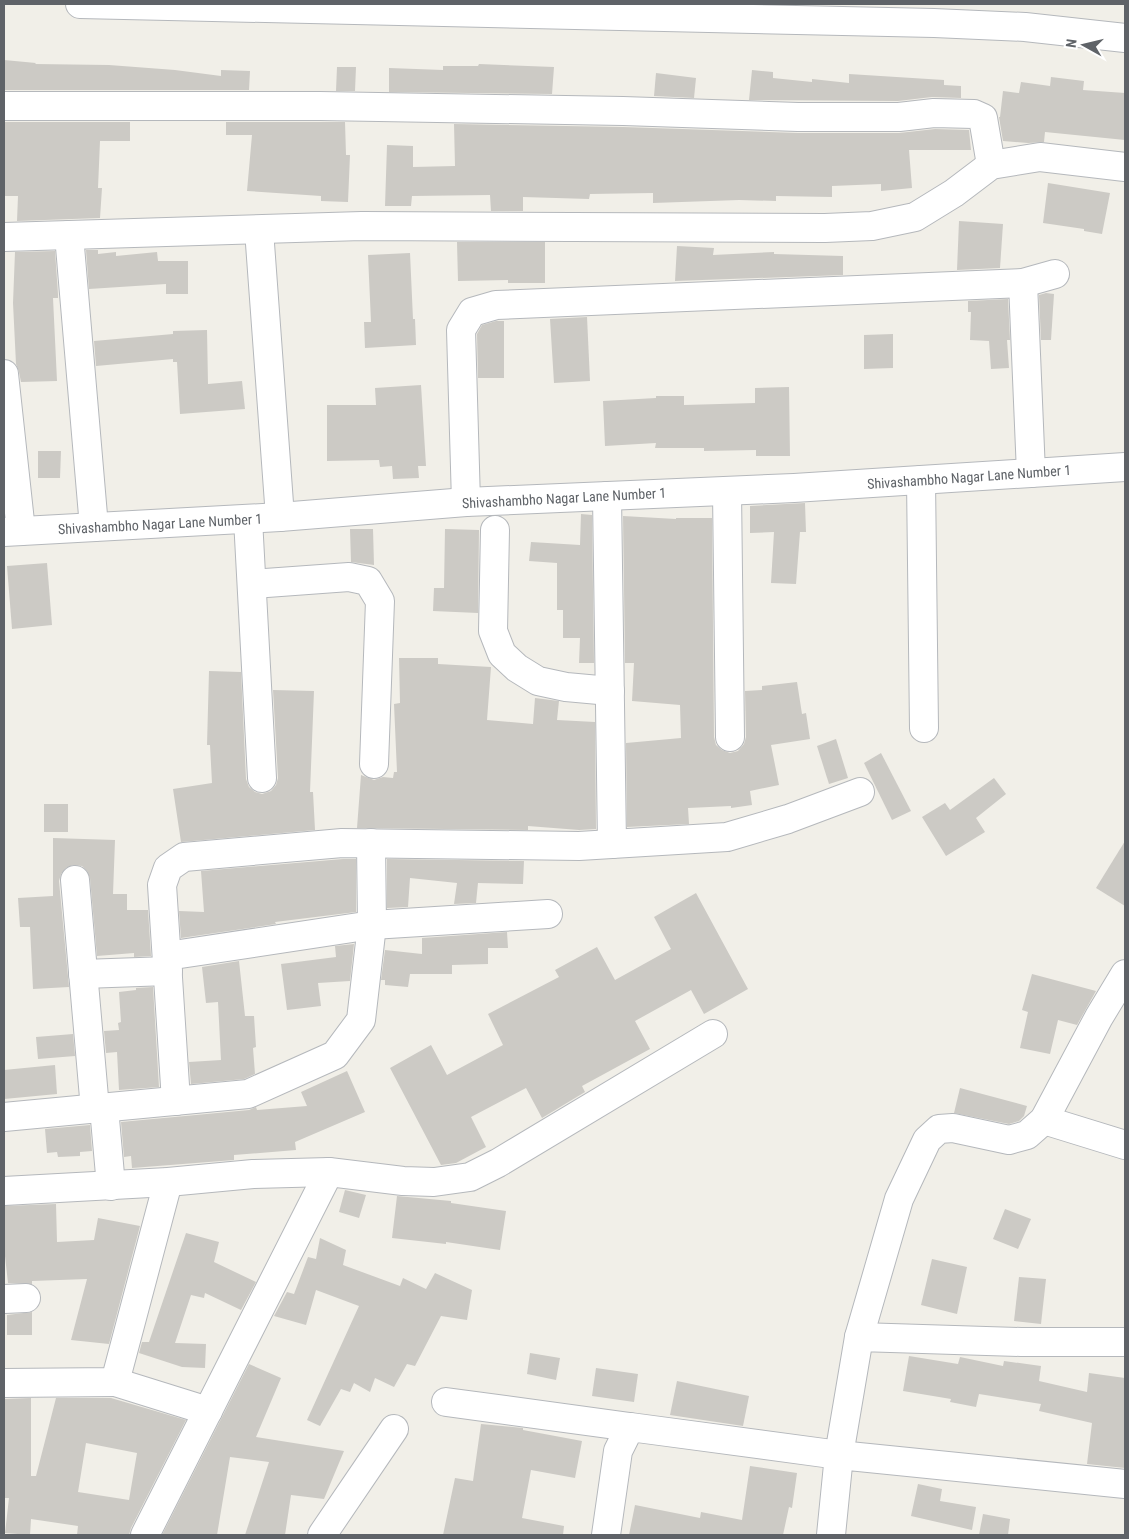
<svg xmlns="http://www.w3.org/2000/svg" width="1129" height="1539" font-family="'Roboto Condensed',sans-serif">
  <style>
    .building { fill: #cccac5; fill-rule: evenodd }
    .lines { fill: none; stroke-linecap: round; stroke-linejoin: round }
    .minor-casing { stroke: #b5b8bc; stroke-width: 30 }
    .minor { stroke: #fff; stroke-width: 28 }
    .labels { text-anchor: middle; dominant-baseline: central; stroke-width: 4; stroke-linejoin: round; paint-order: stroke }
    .street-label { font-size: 14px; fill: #5f6368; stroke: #fff }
  </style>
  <rect width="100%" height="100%" fill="#f1efe8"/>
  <g class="building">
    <path d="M4,60L36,63L35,64L109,65L175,70L221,76V70L250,71L249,90H4Z"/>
    <path d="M479,64L554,67L552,94L389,92V68L443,70V66H478Z"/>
    <path d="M337,67H356L355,91H336Z"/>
    <path d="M752,70L773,72V78L812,82V79L849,83V74L944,80V85L961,86V98L932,97L898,101L749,100Z"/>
    <path d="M656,73L696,78L694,98L654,96Z"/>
    <path d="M1051,77L1084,81L1083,90L1125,93V140L1045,132L1044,142L1028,143L1003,141L999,117H1000L1003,91L1019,93L1021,82L1050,86Z"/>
    <path d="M4,122H130V141H100L98,188H102L100,218L17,221L18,196H4Z"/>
    <path d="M226,122H345L346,155H350L348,202L321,201V196L247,191L252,135H226Z"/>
    <path d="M454,124L623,127L798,133H899L935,129L969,130L971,150H909L912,188L881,191V184L832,186V197L776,196V201L739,200L653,203V193L590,194L589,199L523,197V211H491L490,195L412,196L411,206H385L387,145L413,146V167L455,166Z"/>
    <path d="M1048,183L1110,193L1102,234L1084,231V229L1043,223Z"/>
    <path d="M959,221L1003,224L1000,268L957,270Z"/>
    <path d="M457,242H545V283H508V280L458,281Z"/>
    <path d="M677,246L714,248L713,255L774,252V254L843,256V275L675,281Z"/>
    <path d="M86,250H98V254L116,252V256L157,252L158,261H188V294H166V284L89,289Z"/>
    <path d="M55,251L58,294V298H53L57,381L21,382L19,372L16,364L13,303L15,252Z"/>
    <path d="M410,253L413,319H415L416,345L365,348L364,322H371L368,255Z"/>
    <path d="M1046,293L1054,294L1051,340H1041L1039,295Z"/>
    <path d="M1008,299L1010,340H1007L1009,368L991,369L989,341L970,340L971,312H968V301Z"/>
    <path d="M587,317L590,381L554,383L550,319Z"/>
    <path d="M496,321H504V378H478L477,334L482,325Z"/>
    <path d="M207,330L208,384L242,381L245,409L180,414L177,362H173V359L96,366L94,341L173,334V331Z"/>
    <path d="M893,334V368L864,369V335Z"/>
    <path d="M421,385L426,466H418L419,478L393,479L392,466L380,467L379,460L327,461V405H376L375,388Z"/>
    <path d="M789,387L790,456H756V450L704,451V448H655L656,443L605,446L603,401L656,398V396H684V405L755,403V388Z"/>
    <path d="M38,451H61L60,478H38Z"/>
    <path d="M805,503L806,532H800L796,584L771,583L774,532L750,533V506Z"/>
    <path d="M581,514L592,515L594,663H579L580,638H563V610H557V563L529,561L531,542L580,545Z"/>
    <path d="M623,516L676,519V518H712L714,737L716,745L722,750L730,753L738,751L744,744L746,737L745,691L762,690V686L797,682L802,714L806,713L810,739L771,745L779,785L750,791L752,805L731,808V806L688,808L689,824L627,827L626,743L681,738L680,705L632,701L634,663H625Z"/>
    <path d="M350,529H373L374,565L351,562Z"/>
    <path d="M445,529L479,530L478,613L433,611L434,588H444Z"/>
    <path d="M47,563L52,625L12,629L7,566Z"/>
    <path d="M399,658H438V664L491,667L487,720L533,724L535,698L559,701L557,720L595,722L596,829L579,830L528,826V830L357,828L361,775L374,780L383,777L393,778L394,772H397L394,704L400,703Z"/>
    <path d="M209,671L241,672L246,779L249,787L255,792L262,794L271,791L276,785L278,778L273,690L314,691L310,792H313L315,830L181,842L173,789L212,783L210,745H207Z"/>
    <path d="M836,739L848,778L829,784L817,746Z"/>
    <path d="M881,753L911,811L892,820L864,763Z"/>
    <path d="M994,778L1006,794L976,818L985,832L946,856L922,817L945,803L950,810Z"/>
    <rect x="44" y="804" width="24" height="28"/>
    <path d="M53,838L115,840L113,894H127V910H148L151,956L134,957V953L97,956L90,878L87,871L82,866L73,865L66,868L61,874L59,881L69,987L33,989L30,927H20L18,898L53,896Z"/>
    <path d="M1125,841V906L1096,888Z"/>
    <path d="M343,859H356V912L275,922L276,924L181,938L179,911L204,912L201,871Z"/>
    <path d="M387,859L524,861L523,884L478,883L476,903L454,904L457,883L410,878L408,907L387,908Z"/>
    <path d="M696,893L748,989L704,1014L691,990L635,1021L650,1049L582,1086L585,1092L542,1118L526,1088L471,1117L486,1147L456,1163L441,1165L390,1068L431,1045L447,1075L503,1045L488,1014L559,977L555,970L597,947L615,980L671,949L654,917Z"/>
    <path d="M507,932L508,948H488V964L452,965V974H410L408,987L385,985V980H381L385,950L422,954V938Z"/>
    <path d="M354,944L350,981L318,983L321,1006L287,1010L281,964L336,957L335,946Z"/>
    <path d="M239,961L245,1016H254L256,1047L253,1048L255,1074L244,1079L191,1084L189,1062L221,1060L218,1002L206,1003L202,967Z"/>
    <path d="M1032,974L1096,991L1077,1025L1058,1020L1050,1054L1020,1048L1028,1012L1022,1010Z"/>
    <path d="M153,987L159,1087L119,1090L117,1052L106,1053L104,1031L119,1030L118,1023L121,1022L119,992L136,990V988Z"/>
    <path d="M73,1034L75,1056L38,1059L36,1037Z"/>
    <path d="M55,1065L57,1094L4,1099V1070Z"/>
    <path d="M347,1071L365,1112L295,1142L296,1150L234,1155V1160L132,1168L131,1156L124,1157L121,1122L249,1110L256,1107L257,1110L307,1106L301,1092Z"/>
    <path d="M960,1088L1027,1106L1024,1116L1019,1121L1009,1124L954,1113Z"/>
    <path d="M90,1125L92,1151L80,1152V1156L58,1157L57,1152L47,1153L45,1129Z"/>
    <path d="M345,1190L366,1195L359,1218L339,1212Z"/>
    <path d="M397,1196L451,1201V1203L506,1211L500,1250L446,1242V1244L392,1238Z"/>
    <path d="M56,1204L57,1242L94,1240L98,1218L140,1226L109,1344L71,1340L87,1279L32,1281V1284L8,1283L4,1247V1206Z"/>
    <path d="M1005,1209L1031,1219L1018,1249L993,1239Z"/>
    <path d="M186,1233L219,1242L214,1262L256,1282L241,1310L205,1293L204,1298L191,1295L175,1343L206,1344L205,1368L182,1367L139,1353L142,1342H149Z"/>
    <path d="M320,1238L346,1250L343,1265L400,1286L403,1278L426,1289L435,1273L472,1290L467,1320L441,1316L415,1366L407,1364L394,1387L375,1378L370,1392L354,1383L350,1392L341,1389L320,1426L307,1420L359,1306L316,1290L306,1325L274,1316L287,1292L294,1294L308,1257L316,1259Z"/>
    <path d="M932,1259L967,1267L957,1314L921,1305Z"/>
    <path d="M1019,1277L1046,1279L1041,1324L1014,1321Z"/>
    <path d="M32,1312V1335H7V1315Z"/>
    <path d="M530,1353L560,1358L556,1380L527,1374Z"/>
    <path d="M909,1356L958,1364L960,1357L1003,1366L1004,1361L1041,1366L1039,1381L1087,1392L1089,1373L1125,1378V1468L1087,1464L1092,1423L1039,1411L1041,1404L979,1394L976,1407L950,1402L951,1399L903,1391Z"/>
    <path d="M249,1364L281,1378L256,1437L344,1451L324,1499L291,1495L285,1535H245L269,1462L230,1457L217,1535H162Z"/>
    <path d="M596,1368L638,1374L634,1402L592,1396Z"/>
    <path d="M677,1381L749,1396L743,1426L670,1415Z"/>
    <path d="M31,1398V1476H36L56,1398H111L186,1420L131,1528L129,1535H77L78,1526L31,1519L30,1535L5,1533L9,1498H4V1399ZM86,1443L137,1453L129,1500L78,1492Z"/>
    <path d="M481,1424L523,1428V1430L582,1441L575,1478L531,1470L522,1518L564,1526L563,1535H443L455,1478L473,1481Z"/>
    <path d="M750,1466L797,1473L792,1508L789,1507L783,1535H629L635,1505L700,1518L701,1512L742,1520Z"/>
    <path d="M918,1484L942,1489L940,1501L976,1507L972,1530L911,1516Z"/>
    <path d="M983,1514L1010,1519L1008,1535H979Z"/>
  </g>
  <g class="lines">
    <defs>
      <g id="minor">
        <path d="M80,4L934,23L1025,27L1125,38"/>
        <path d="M4,106H320L623,111L798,117H899L934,113L974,114L983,118L991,165"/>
        <path d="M259,230L280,517"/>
        <path d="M69,235L94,527"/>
        <path d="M4,237L362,226L825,228L872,226L915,217L954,193L991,165L1040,157L1125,167"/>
        <path d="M1023,283L1031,473"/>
        <path d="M4,374L21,531"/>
        <path d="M921,480L924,728"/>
        <path d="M727,491L730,737"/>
        <path d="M607,496L612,844"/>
        <path d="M466,502L461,330L472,312L496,305L1023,283L1055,274"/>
        <path d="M248,519L262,778"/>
        <path d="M495,530L493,631L502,654L517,668L538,681L566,687L610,691"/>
        <path d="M4,532L280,517L466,502L794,488L1125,467"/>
        <path d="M252,584L349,577L368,581L380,601L374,764"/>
        <path d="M75,880L95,1109"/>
        <path d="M167,956L372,925L548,914"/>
        <path d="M83,974L168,971"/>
        <path d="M176,1101L162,885L168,868L184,857L342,843L579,846L727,837L788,819L860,792"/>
        <path d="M104,1108L111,1186"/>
        <path d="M4,1117L248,1094L335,1055L361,1020L372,925L371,843"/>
        <path d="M1044,1120L1125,1145"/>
        <path d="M4,1191L168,1182L253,1174L329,1172L403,1181L434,1182L470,1177L498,1163L713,1034"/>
        <path d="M4,1299L26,1298"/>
        <path d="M859,1337L899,1199L927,1140L939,1129L953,1128L1009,1140L1027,1135L1044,1120L1099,1017L1125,974"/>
        <path d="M115,1382L208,1411"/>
        <path d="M4,1383L115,1382L168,1182"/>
        <path d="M446,1402L630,1427"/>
        <path d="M145,1535L329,1172"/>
        <path d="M322,1535L394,1429"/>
        <path d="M606,1535L618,1451L630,1427L839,1455L859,1337L1021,1342H1125"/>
        <path d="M831,1535L839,1455L1125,1484"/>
      </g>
    </defs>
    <use href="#minor" class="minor-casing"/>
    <use href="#minor" class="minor"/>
  </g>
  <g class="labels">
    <g class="street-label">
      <text transform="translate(969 477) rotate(-4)">Shivashambho Nagar Lane Number 1</text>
      <text transform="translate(564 498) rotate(-3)">Shivashambho Nagar Lane Number 1</text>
      <text transform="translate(160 524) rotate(-3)">Shivashambho Nagar Lane Number 1</text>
    </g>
  </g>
  <rect width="1129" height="1539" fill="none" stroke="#5f6368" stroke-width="10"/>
  <g transform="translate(1084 45) rotate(278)" stroke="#ffffff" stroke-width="4" paint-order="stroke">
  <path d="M0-4L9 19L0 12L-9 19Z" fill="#5f6368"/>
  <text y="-8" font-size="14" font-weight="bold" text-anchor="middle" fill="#5f6368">N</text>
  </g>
</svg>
